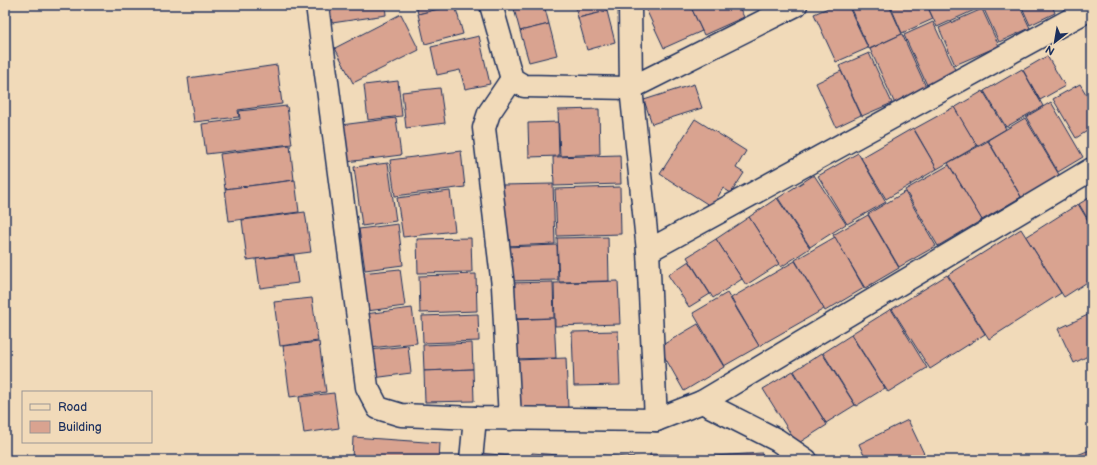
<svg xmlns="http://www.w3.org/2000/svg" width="1097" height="465" font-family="'Balsamiq Sans',sans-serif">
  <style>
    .building { fill: #d9a390; stroke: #1b2f5e }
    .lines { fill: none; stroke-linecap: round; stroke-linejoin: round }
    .street-casing { stroke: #1b2f5e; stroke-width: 25 }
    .street { stroke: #f1dab9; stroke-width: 22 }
  </style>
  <rect width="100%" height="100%" fill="#f1dab9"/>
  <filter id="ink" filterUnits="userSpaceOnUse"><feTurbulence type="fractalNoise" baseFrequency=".025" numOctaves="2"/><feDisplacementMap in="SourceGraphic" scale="8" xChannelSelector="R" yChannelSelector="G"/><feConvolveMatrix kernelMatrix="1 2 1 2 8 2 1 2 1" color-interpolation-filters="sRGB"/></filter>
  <g filter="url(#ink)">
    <g class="building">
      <path d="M330,5H385L386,15L332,23Z"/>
      <path d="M416,5H455L418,14Z"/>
      <path d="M455,5L463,34L425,44L418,14Z"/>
      <path d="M513,5H544L549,24L520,31Z"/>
      <path d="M575,5H605L607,11L578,18Z"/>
      <path d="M644,5H690L702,31L664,48Z"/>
      <path d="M690,5H738L744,17L704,35Z"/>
      <path d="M835,5H848L868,48L836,62L814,14Z"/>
      <path d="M849,5H889L902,34L869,49Z"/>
      <path d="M890,5H927L933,19L902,33Z"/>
      <path d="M927,5H980L981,7L937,27Z"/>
      <path d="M982,5H1019L1030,28L999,42Z"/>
      <path d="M1021,5H1052L1055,13L1030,25Z"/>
      <path d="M982,9L999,46L955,65L939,28Z"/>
      <path d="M607,11L615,42L587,50L578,18Z"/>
      <path d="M401,14L419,50L353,83L335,48Z"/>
      <path d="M933,22L956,72L927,85L904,35Z"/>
      <path d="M549,24L557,55L529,62L520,31Z"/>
      <path d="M902,34L927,89L895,104L870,49Z"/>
      <path d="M479,36L490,84L465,89L460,70L437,75L431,47Z"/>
      <path d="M869,53L892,103L862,116L839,66Z"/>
      <path d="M1047,56L1065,86L1040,100L1023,70Z"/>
      <path d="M277,65L282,104L238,110L239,117L194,122L188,78Z"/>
      <path d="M1022,69L1043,106L1006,127L984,91Z"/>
      <path d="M841,71L861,115L836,127L816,83Z"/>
      <path d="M398,81L402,116L368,120L364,85Z"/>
      <path d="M694,84L702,108L652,124L644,100Z"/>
      <path d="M1080,84L1092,104V128L1076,138L1053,99Z"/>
      <path d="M440,88L445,123L406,128L402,92Z"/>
      <path d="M983,91L1006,129L977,146L954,108Z"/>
      <path d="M1051,102L1083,157L1058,172L1026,117Z"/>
      <path d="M287,106L292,144L206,154L202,124L240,119L239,111Z"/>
      <path d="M954,107L977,146L937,169L914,129Z"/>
      <path d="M599,109L600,154L560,156L558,110Z"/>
      <path d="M396,118L401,155L346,162L341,125Z"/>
      <path d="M1025,118L1061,178L1023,200L988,140Z"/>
      <path d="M695,119L746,151L736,168L744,173L731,193L723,188L712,207L660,174Z"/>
      <path d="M558,122L559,156L529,157L528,123Z"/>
      <path d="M913,128L937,169L886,199L861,158Z"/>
      <path d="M988,141L1021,197L982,220L948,163Z"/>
      <path d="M290,145L294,180L225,189L220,154Z"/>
      <path d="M461,151L465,187L395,196L390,160Z"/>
      <path d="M858,153L886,202L847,224L818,176Z"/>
      <path d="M620,155L621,184L554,186L553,157Z"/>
      <path d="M388,163L396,221L362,226L354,167Z"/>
      <path d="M949,165L982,220L938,246L905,190Z"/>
      <path d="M814,175L846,224L810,247L778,198Z"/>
      <path d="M295,180L299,212L229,221L225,189Z"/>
      <path d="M553,184L555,244L504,246L502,185Z"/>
      <path d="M620,187L621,234L557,236L555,189Z"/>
      <path d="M450,191L455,231L403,237L397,198Z"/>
      <path d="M905,192L936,246L899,267L868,214Z"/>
      <path d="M1092,196V226L1079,204Z"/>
      <path d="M777,198L810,248L781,267L749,217Z"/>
      <path d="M1078,204L1092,227V279L1064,297L1026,237Z"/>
      <path d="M305,212L311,252L247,260L242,220Z"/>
      <path d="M868,215L899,268L865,288L833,235Z"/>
      <path d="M749,217L779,264L746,285L716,239Z"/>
      <path d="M398,224L403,265L365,270L359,229Z"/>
      <path d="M1021,229L1061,293L989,339L948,275Z"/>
      <path d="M608,237L609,281L559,282L557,238Z"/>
      <path d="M835,237L864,288L825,311L795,260Z"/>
      <path d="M471,238L472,272L418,273L417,239Z"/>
      <path d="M716,239L742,279L713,298L687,257Z"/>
      <path d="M557,245L558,280L507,281L506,247Z"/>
      <path d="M294,255L298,283L260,288L256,259Z"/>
      <path d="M689,261L710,294L689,307L668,275Z"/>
      <path d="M795,261L824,309L759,346L731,298Z"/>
      <path d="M400,269L405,306L367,311L361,273Z"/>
      <path d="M476,274L477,311L420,313L419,276Z"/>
      <path d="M947,275L985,334L930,369L892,309Z"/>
      <path d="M618,281L620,324L555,326L554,283Z"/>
      <path d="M553,282L554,318L509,319L508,283Z"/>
      <path d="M727,293L759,346L724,366L693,313Z"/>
      <path d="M312,298L318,341L280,346L274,302Z"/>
      <path d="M412,308L417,343L370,348L365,314Z"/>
      <path d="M891,309L927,368L888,392L851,334Z"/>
      <path d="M1092,313V354L1074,363L1058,329Z"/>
      <path d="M478,314L479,341L423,343L422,316Z"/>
      <path d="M554,318L556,358L510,359L509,320Z"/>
      <path d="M698,324L724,367L684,391L659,347Z"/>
      <path d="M618,331L620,385L574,386L572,332Z"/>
      <path d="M851,335L885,388L856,406L823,353Z"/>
      <path d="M319,342L326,392L290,397L283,346Z"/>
      <path d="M472,343L473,369L424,371L423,345Z"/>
      <path d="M408,346L411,373L373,378L369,350Z"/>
      <path d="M822,353L855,405L826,423L794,371Z"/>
      <path d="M566,358L568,408L519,409L517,360Z"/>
      <path d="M473,369L474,401L425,402L424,371Z"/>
      <path d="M793,371L827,425L797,444L763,389Z"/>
      <path d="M334,393L339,428L304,433L299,397Z"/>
      <path d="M908,420L927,460H866L859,444Z"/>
      <path d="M353,437L440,443L439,460H352Z"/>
      <path d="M1092,449V460H1077L1075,456Z"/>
      <path d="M480,453L530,458V460H480Z"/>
      <path d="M532,453L599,458V460H531Z"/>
      <path d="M762,453V460H698V457Z"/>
      <path d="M650,454L696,455V460H650Z"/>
      <path d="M600,455L647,459V460H599Z"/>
    </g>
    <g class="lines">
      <defs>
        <g id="street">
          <path d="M317,5L367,387L378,408L401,415L475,418L656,420L702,402L1092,169"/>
          <path d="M491,5L512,79L524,86L631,88L796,5"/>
          <path d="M630,5L631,88L648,251L656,420"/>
          <path d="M648,251L1092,8"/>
          <path d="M702,402L777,440L806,460"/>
          <path d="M510,419L503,286L484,128L489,113L512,79"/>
          <path d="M471,460L475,418"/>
        </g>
      </defs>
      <use href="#street" class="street-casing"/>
      <use href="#street" class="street"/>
    </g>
  </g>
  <rect width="1097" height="465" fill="none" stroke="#f1dab9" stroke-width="20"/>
  <rect x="10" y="10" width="1077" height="445" fill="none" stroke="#1b2f5e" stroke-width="1.5" filter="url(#ink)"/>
  <rect x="22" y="391" width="130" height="52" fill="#f1dab9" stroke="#9b9695"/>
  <rect x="30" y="404" width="20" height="6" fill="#f1dab9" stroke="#9b9695"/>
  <text x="58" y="411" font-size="12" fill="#1b2f5e">Road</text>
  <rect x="30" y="421" width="20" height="12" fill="#d9a390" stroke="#9b9695"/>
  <text x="58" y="431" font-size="12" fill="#1b2f5e">Building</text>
  <g transform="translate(1055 42) rotate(211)" stroke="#f1dab9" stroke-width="3" paint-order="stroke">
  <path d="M0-3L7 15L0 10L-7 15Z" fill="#1b2f5e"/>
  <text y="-6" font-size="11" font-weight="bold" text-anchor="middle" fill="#1b2f5e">N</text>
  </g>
</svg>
